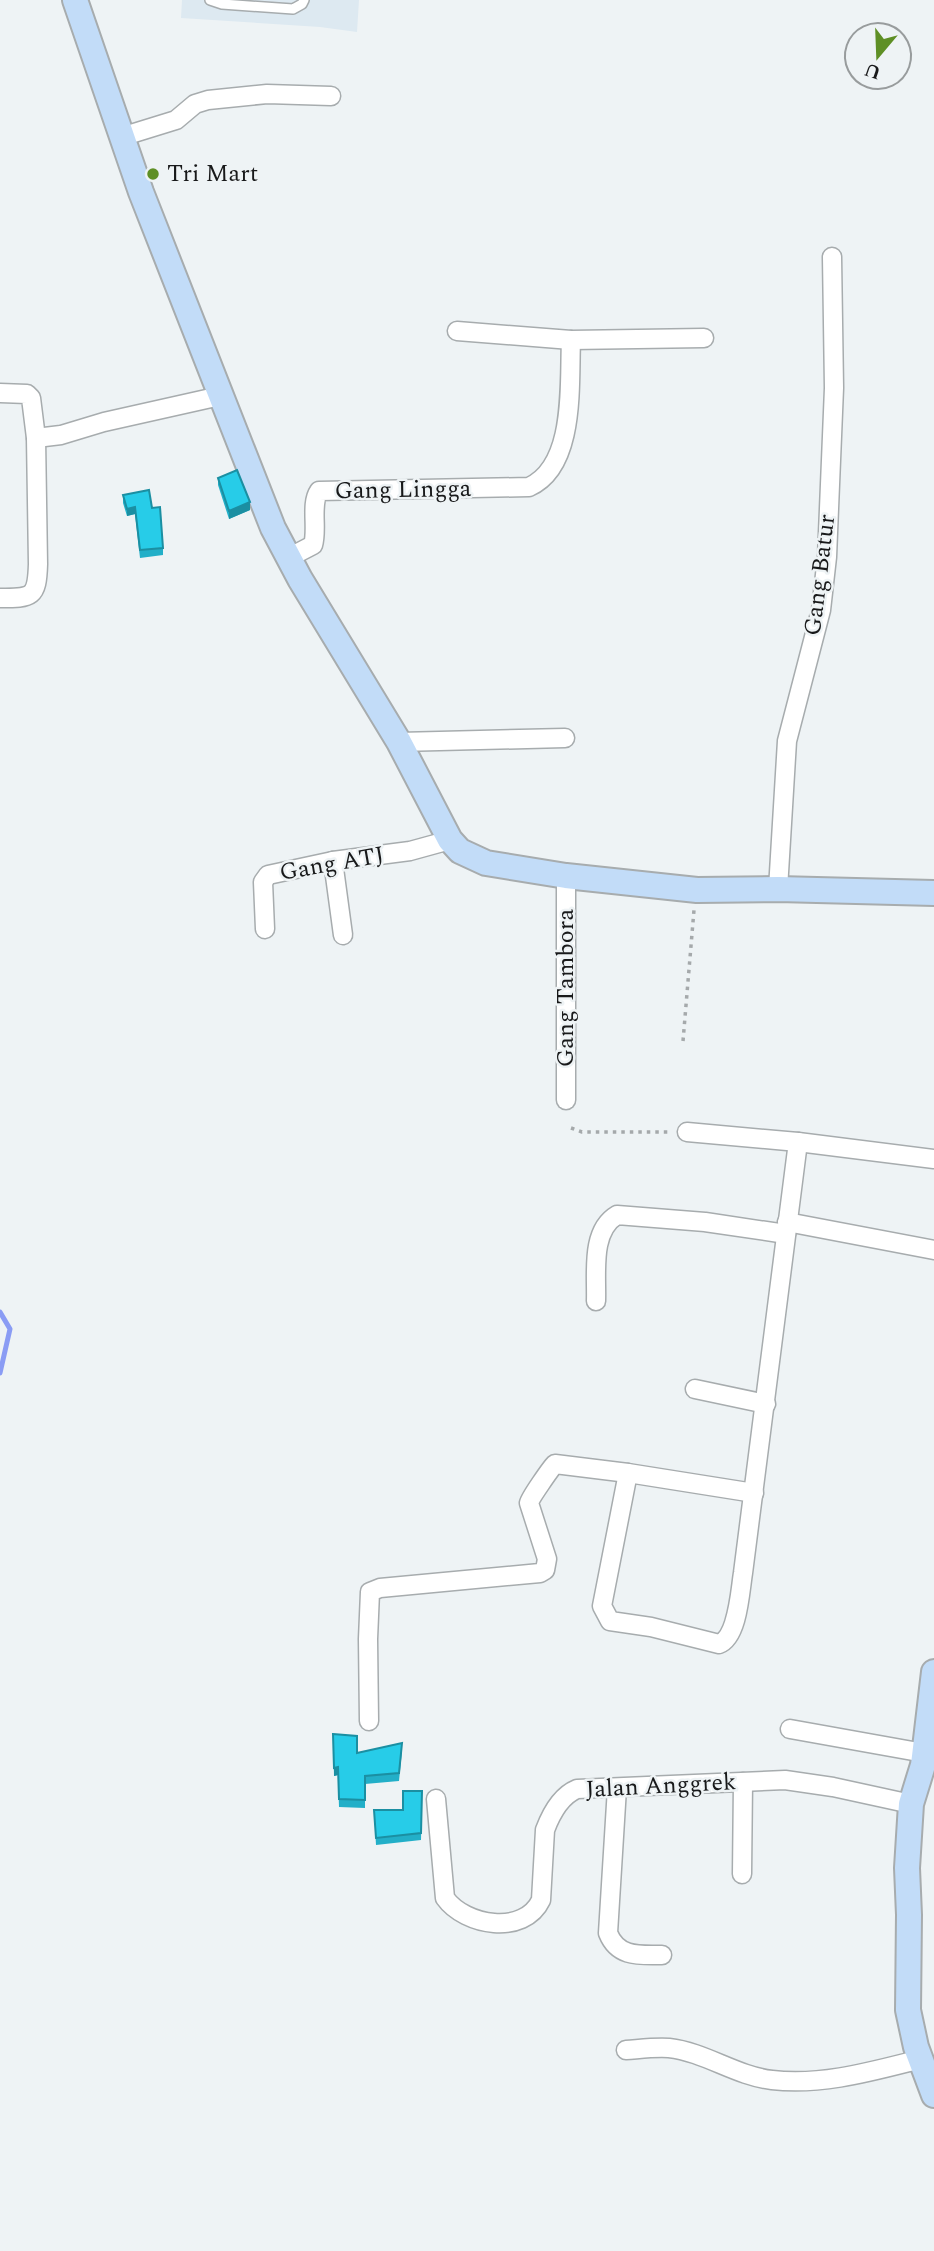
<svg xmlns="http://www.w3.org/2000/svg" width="934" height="2251" font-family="Spectral,serif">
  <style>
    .built { fill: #dde9f1 }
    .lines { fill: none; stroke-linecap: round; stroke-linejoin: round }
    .stream { stroke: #8a9cf4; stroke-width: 5 }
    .lane-casing { stroke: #a7acae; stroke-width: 12 }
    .street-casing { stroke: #a7acae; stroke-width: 21 }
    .secondary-casing { stroke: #a7acae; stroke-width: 28 }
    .path { stroke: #a5a9ab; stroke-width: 3.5; stroke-dasharray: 3.5 5; stroke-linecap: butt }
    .lane { stroke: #fff; stroke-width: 9 }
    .street { stroke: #fff; stroke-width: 18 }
    .secondary { stroke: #c2dcf8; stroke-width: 24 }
    .wall { fill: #22afc8 }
    .shaded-wall { fill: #1b8fa2 }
    .building { fill: #27cce8; stroke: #1b8fa2; stroke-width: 2 }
    .poi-dot { fill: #5e8f25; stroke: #eef3f5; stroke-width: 2.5 }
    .labels { text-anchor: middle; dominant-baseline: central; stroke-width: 5; stroke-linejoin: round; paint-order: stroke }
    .poi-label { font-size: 24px; fill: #18191a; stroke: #eef3f5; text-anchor: start }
    .street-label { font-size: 24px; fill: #18191a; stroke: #eef3f5 }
  </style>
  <rect width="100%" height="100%" fill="#eef3f5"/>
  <path class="built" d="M182,0H359L357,32L320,27L181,18Z"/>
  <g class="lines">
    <path class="stream" d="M0,1312L10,1329L0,1373"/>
    <defs>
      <path id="lane" d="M210,0L222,4L293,9L302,4L304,0"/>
      <g id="street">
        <path d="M121,137L176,120L195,104L208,100L267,94L331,96"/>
        <path d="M457,331L571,340L704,338"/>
        <path d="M0,393L27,394L31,398L36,438L38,564C37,598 32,598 0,598"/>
        <path d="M36,438L61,435L104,422L220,396"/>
        <path d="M288,558L313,545C318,529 310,504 319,491L529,487C576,466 569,384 571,340"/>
        <path d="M399,742L565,738"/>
        <path d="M333,861L343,935"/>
        <path d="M566,876V1100"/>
        <path d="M778,889L787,741L821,610L827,557L834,388L832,257"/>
        <path d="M265,929L263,882L268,875L333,861L410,851L450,840"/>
        <path d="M687,1132L798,1142L934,1159"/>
        <path d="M787,1222L934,1250"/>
        <path d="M596,1301C597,1274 590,1231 617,1215L705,1222L786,1234"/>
        <path d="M695,1389L766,1404"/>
        <path d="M628,1473L602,1606L610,1621L651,1627L719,1644C738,1637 740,1591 743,1573L798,1142"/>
        <path d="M369,1721L368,1639L370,1592L380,1588L540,1573L545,1570L547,1559L529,1503C530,1498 551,1468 555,1464L628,1473L754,1493"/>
        <path d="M790,1729L924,1753"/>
        <path d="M617,1788L608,1933C618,1958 640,1955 662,1955"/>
        <path d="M436,1799L445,1898C465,1926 524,1936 541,1900L545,1830C551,1814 560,1796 577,1789L785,1780L833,1787L911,1804"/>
        <path d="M742,1874L743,1782"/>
        <path d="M626,2050C640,2049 655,2047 669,2048C705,2052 736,2076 772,2080C822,2086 873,2071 921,2059"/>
      </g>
      <g id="secondary">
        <path d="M75,0L141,192L273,528L300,579L399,742L450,840L460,851L486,863L566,876L697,890L778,889L934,893"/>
        <path d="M934,1672L923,1765L911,1804L907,1868L909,1915L908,2010L916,2047L934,2095"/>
      </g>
    </defs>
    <use href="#lane" class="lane-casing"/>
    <use href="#street" class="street-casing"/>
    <use href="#secondary" class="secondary-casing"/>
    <g class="path">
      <path d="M683,1041L694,910"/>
      <path d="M571,1128L582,1132H671"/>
    </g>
    <use href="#lane" class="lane"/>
    <use href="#street" class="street"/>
    <use href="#secondary" class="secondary"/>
  </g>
  <g class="wall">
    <path d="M218,478L250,510L229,519L218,485Z"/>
    <path d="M123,495L152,508L163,548V555L140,558L135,514L127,516L123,503Z"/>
    <path d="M333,1734L357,1753L402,1751L399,1781L365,1784V1808L339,1807L338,1775L334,1776Z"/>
    <path d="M422,1791L421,1840L376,1845L374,1810H403Z"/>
  </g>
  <g class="shaded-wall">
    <path d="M250,502V510L229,519V511Z"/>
    <path d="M135,507V514L127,516V509Z"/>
    <path d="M338,1767V1775L334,1776V1768Z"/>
  </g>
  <g class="building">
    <path d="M237,470L250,502L229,511L218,478Z"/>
    <path d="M149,490L152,508L160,507L163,548L140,550L135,507L127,509L123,495Z"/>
    <path d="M333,1734L357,1736V1753L402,1743L399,1773L365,1776V1800L339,1799L338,1767L334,1768Z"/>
    <path d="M403,1791H422L421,1833L376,1838L374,1810H403Z"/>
  </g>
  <circle class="poi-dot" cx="153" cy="174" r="7"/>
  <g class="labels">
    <g class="poi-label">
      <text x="167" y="174">Tri Mart</text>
    </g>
    <g class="street-label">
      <text transform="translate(403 490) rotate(-1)">Gang Lingga</text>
      <text transform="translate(820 575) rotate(-83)">Gang Batur</text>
      <text transform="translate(332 864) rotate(-10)">Gang ATJ</text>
      <text transform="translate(566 988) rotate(-90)">Gang Tambora</text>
      <text transform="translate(661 1786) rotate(-3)">Jalan Anggrek</text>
    </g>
  </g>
  <g transform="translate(878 56) rotate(199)"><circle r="33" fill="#eef3f5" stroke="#989c9d" stroke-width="2"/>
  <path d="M0-5L12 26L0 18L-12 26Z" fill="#5e8f25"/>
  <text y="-10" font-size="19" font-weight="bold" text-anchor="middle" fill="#18191a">U</text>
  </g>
</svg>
